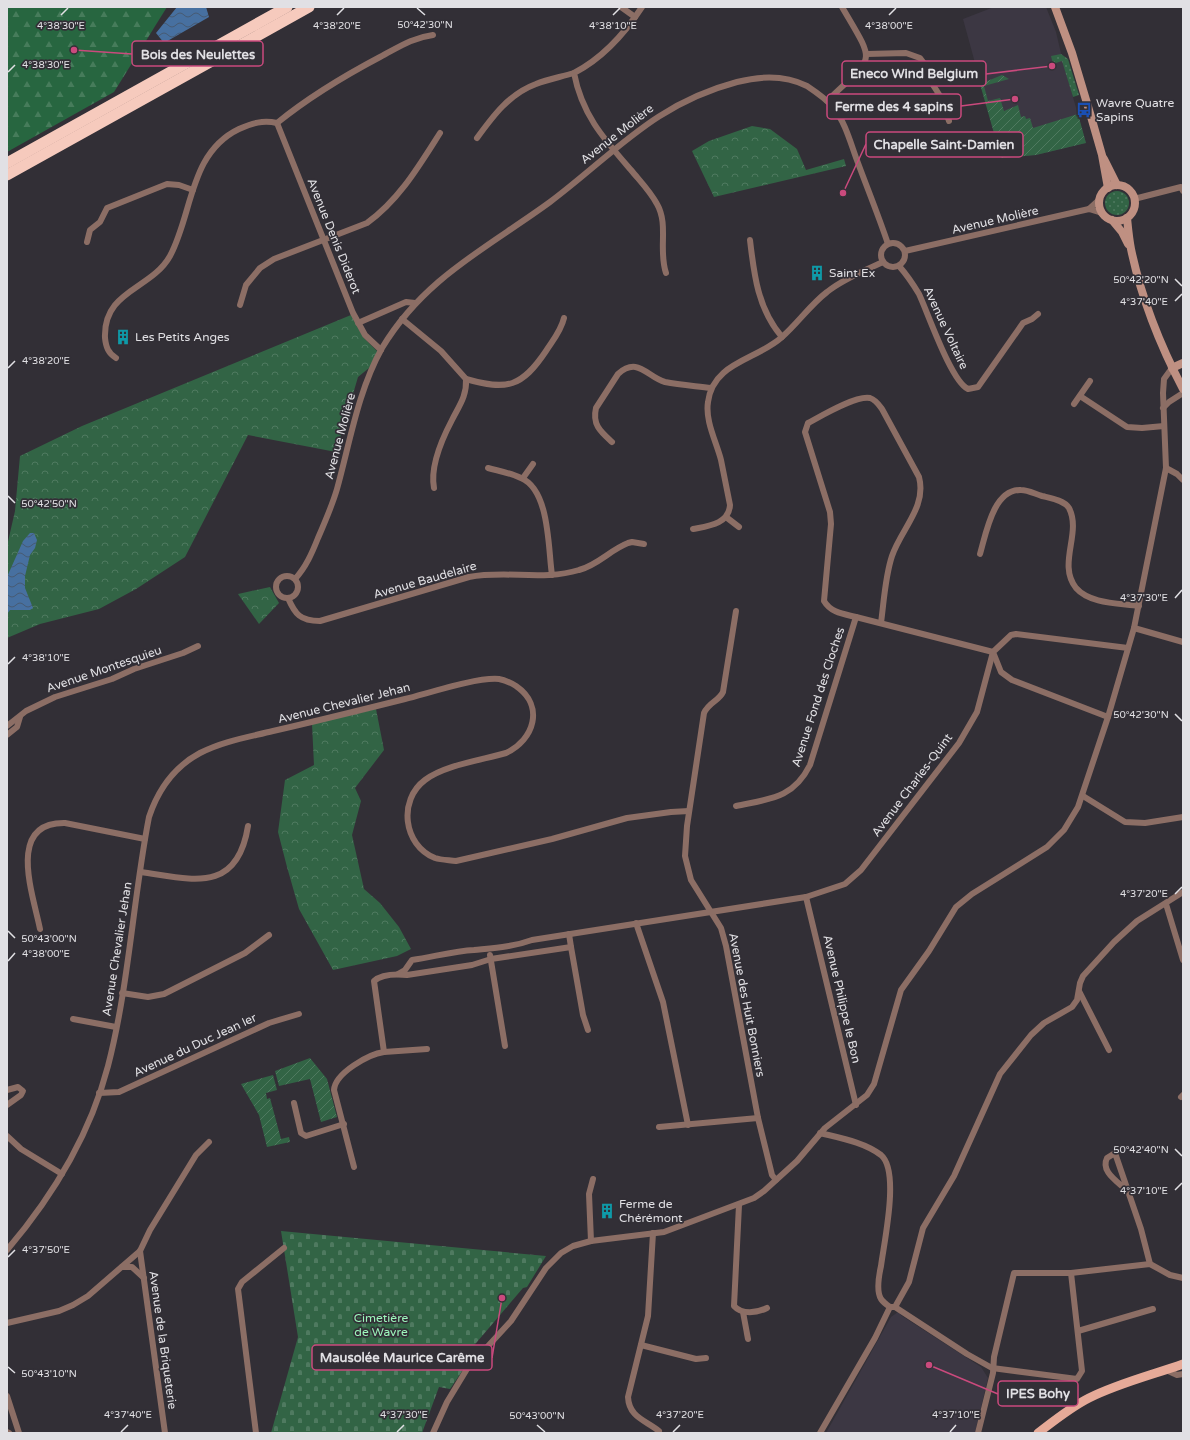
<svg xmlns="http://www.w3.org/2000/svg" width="1190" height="1440" font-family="'Varela Round',sans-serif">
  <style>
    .built { fill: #3c3743 }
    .grass { fill: url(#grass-dots) }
    .forest { fill: url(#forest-firs) }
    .cemetery { fill: url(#cemetery-stones) }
    .park { fill: url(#park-crowns) }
    .garden { fill: url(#garden-furrows) }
    .water { fill: url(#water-waves) }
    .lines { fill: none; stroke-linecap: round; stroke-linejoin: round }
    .street { stroke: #8c6e65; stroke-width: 6 }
    .secondary { stroke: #bf9082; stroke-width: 8 }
    .primary { stroke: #e6aa98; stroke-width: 9 }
    .highway { stroke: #f6cabd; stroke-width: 11 }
    .ticks { fill: none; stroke: #e1e0e4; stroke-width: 1.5 }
    .labels { text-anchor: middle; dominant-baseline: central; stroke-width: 3.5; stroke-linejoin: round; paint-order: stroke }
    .poi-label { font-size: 12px; fill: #e1e0e4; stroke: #322f36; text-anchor: start }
    .street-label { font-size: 12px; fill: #e1e0e4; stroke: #322f36 }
    .park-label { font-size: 12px; fill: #9df7bc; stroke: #322f36 }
    .ticks-label { font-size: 10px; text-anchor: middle; fill: #e1e0e4; stroke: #322f36; stroke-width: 3.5; stroke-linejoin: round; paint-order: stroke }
    .leader { fill: none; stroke: #ca4a7d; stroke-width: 1.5 }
    .callout-dot { fill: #ca4a7d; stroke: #322f36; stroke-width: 1.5 }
    .callout { fill: #322f36; stroke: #ca4a7d; stroke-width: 1.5 }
    .callout-label { font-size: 13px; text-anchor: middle; font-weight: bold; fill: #e1e0e4 }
  </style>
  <defs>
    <pattern id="grass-dots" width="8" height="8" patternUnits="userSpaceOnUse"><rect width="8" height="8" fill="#326445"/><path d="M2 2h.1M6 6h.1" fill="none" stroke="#4f7a60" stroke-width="1.8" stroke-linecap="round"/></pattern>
    <pattern id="forest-firs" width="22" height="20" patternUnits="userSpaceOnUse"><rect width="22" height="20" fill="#276640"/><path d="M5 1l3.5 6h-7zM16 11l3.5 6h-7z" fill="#467c5b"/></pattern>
    <pattern id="cemetery-stones" width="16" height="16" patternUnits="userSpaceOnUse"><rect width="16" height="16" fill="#326445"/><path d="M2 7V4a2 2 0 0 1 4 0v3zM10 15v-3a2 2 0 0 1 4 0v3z" fill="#4f7a60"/></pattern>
    <pattern id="park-crowns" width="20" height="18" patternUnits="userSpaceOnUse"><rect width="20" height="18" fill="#326445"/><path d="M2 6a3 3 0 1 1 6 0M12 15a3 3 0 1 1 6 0" fill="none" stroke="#4f7a60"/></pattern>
    <pattern id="garden-furrows" width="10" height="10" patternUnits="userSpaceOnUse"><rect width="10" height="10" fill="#326445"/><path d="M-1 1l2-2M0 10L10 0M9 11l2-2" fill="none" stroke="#4f7a60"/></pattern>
    <pattern id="water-waves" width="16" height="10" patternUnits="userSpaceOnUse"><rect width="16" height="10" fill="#4770a0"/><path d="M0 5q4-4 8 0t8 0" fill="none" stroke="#465a72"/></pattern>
  </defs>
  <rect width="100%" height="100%" fill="#322f36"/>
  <g class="built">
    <path d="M994,7H1046L1056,32L1063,62L1086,143L1036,155L1001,158L963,19Z"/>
    <path d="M898,1312L902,1316L981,1367L988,1378L975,1433H826L891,1317Z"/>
  </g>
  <g class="grass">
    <path d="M1061,54L1068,59L1079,95L1073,97L1062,61L1053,64L1051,56Z"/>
    <circle cx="1117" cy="203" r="12"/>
  </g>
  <path class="forest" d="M7,7H167L114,92L7,152Z"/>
  <path class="cemetery" d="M281,1231L546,1256L527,1287L523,1288L471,1349L465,1348L463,1356L471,1358L450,1389L439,1387L422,1433H271L298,1337Z"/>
  <g class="park">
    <path d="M752,126L770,129L797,149L806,170L844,159L846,166L714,197L692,151L709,141Z"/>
    <path d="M351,315L363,337L378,352L369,368L358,377L336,452L248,435L185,557L136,589L99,609L40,624L7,638V546L15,511L20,456L82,426Z"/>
    <path d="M270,587L279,603L259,624L238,594Z"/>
    <path d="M376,709L384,750L355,788L361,801L352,835L364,889L380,903L399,927L411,949L397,956L333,970L299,909L287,867L278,832L285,780L314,765L312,724Z"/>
  </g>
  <g class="garden">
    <path d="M1002,75L1009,79L984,86L988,101L1000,98L1004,111L1018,105L1021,117L1025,116L1026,119L1030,118L1033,128L1078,114L1086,143L1036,155L1001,158L980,84Z"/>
    <path d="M310,1058L327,1079L337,1117L321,1122L310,1079L279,1086L275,1071Z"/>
    <path d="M273,1075L277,1090L266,1093L267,1099L270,1098L281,1139L289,1137L290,1142L267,1147L259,1115L241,1084Z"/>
  </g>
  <g class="water">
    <path d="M177,7H206L209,17L164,43L156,33Z"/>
    <path d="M30,533H34L37,540L35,548L30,555L25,576V588L33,608L30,610H10L7,614V577L23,541Z"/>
  </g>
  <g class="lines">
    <g class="street">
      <path d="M621,7L635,17"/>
      <path d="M642,7C625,33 603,58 574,73C582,115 604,139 631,170C640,181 650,191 657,204C669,225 658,250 666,273"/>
      <path d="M867,54L906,53L920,58L926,66L933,85L942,99L949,121"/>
      <path d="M827,101C875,54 877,67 842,7"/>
      <path d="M277,123L353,313L365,335L381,350"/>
      <path d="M277,123C309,97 344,76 380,57C399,47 411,38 433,35"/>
      <path d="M477,138C493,116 509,94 536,84C548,79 561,77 574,73"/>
      <path d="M1134,199L1181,187L1183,191"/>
      <path d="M1089,209L1100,199"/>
      <path d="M750,240C754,275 758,309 782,337"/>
      <path d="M87,242L90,230L100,222L107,208L167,184L179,185L193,190"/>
      <circle cx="893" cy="255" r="12"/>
      <path d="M905,251L1089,209L1102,213"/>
      <path d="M899,266C907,275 913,284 919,294C928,313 951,381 968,389L978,387L1023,323L1032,319L1038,314"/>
      <path d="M240,305L246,285L260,268L274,259L367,223C399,200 419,166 440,133"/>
      <path d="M402,319L441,351L466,379C467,396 459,406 452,420C442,439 430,467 434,488"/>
      <path d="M358,323L406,302L415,303"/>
      <path d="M116,358C108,353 106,347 105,338C103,290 151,290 170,256C193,213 189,153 239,129C252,123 263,120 277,123"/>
      <path d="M466,379C507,391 522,387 546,351C553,340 561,331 564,318"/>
      <path d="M1080,396L1127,427L1142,428L1164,426"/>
      <path d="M1074,404L1090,381"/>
      <path d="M1163,408L1169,402L1183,393"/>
      <path d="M612,442C601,432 592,425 596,408L618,374C638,356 647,377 665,382C680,385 696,386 711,388"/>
      <path d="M488,468C499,471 511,473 521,478C550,490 548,549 552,575"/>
      <path d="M1166,468L1177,474L1183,480"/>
      <path d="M523,478L533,464"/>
      <path d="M726,517L739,527"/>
      <path d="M693,529C708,526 729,524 730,505C727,490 724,475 721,460C716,441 705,421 708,402C713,362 757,360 782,337C798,323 810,305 827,292C843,279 864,271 883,262"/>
      <path d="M980,554C986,534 993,489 1021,490C1028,490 1035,494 1042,496C1050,498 1064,500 1069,508C1082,533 1057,564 1076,588C1090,604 1119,603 1139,606"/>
      <circle cx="287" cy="587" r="11"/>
      <path d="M295,579C306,567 312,553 318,538C325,522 332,506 337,489C350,442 358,391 382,348C424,278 487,248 550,202C615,153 654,104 737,82C760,76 785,75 807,86C816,92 826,99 833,107C846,123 851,145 858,163C868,190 879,217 888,244"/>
      <path d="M288,598C295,614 300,621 320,621L469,577C506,570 543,581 579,570C598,565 610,550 628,543L632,542L644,544"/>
      <path d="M736,611L723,692C719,701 709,702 704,713L687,826L685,856L691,880L721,928L726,946L758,1118L772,1175L776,1180"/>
      <path d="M856,617C844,614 831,613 824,601L831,524L830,512L805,432L808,423C821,416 856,395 870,398C876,400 879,405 882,409L919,477C927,507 901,529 892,556C885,577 884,601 881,623"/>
      <path d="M1134,628L1183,642"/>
      <path d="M1108,717L1012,680L1001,672L993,652L1011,635L1016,634L1128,648"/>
      <path d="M7,726L26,711L55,697L112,679L134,669L183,653L198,646"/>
      <path d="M7,735L17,727L20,717"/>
      <path d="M1083,796L1125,822L1145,823L1183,817"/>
      <path d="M141,872C191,879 237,895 248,826"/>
      <path d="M806,897L856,1105"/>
      <path d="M1166,904L1183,960"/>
      <path d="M636,923L663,1002L688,1125"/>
      <path d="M40,929C33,894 6,822 65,823L145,839"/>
      <path d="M571,947L583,1015L588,1030"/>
      <path d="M490,955L505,1046"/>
      <path d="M398,974L405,970L412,960C433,957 454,951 474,950C494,948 513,947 532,940L806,897L845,884L861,870L959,743L977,712L993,652L856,617L810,765C793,799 769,799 736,806"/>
      <path d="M1079,991L1109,1050"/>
      <path d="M122,993L148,997L164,994L245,953L269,935"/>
      <path d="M73,1019L116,1027"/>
      <path d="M384,1052L427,1049"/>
      <path d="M7,1090L18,1087L23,1091L21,1095L7,1105"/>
      <path d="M99,1093L119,1092L269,1023L299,1014"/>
      <path d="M1181,1097L1183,1095"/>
      <path d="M294,1103L301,1133L306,1136L344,1124"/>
      <path d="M659,1127L758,1118"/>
      <path d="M820,1133C840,1138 864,1142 881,1155C900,1171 884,1242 881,1266C879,1275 876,1291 881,1299C883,1302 887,1305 890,1307"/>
      <path d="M7,1136L21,1149L62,1174"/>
      <path d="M354,1167L334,1090C335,1073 369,1054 384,1052L374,981C382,974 396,974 407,975L472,965L491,959L571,947L569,934"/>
      <path d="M1127,1191C1119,1182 1100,1172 1107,1158L1115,1153L1141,1229L1150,1264"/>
      <path d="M739,1205L734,1306C742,1315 757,1313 767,1308"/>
      <path d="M653,1233L648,1316L628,1397C629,1417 645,1420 659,1431"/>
      <path d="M591,1241L589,1194L593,1179"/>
      <path d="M7,1250C53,1196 90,1135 108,1066C129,985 133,899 149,817C158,790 174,767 200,753C223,741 249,737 273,731C317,721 361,710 405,699C429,693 477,677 499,679C505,680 511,683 516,686C545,706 534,740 506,753C482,760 445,765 425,780C398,800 403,845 435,858C441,860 449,860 456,861L552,839L627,818L671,812L689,811"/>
      <path d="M140,1251L165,1433"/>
      <path d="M122,1267H132L144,1278"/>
      <path d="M890,1307H895L909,1282L923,1228L954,1176L1000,1074L1031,1035L1044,1023L1072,1007L1077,1000L1080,983L1083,976L1114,942L1137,921L1183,892"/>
      <path d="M895,1307L967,1354L992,1368L1077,1379L1082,1371L1071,1273"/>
      <path d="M743,1312L748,1339"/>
      <path d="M7,1323L59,1311L73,1305L88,1296L140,1251L150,1230L196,1155L209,1142"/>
      <path d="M1078,1331L1153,1309"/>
      <path d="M641,1345L696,1359L706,1358"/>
      <path d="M1166,1370L1177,1375L1183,1374"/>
      <path d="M7,1396L19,1433"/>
      <path d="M7,1432L9,1433"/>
      <path d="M256,1433L238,1289L242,1282L284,1248"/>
      <path d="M433,1433L447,1402L467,1369L511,1321L546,1268L561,1253L573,1246L591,1241L664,1232L754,1198L764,1191L797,1161L825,1128L867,1095L874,1084L901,990L929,951L956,907L972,894L1047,847L1064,830L1078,807L1108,717L1134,628L1166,468L1163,393L1164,379L1172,368"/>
      <path d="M820,1433L875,1338L890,1307"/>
      <path d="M978,1433L993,1373L994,1357L1014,1273H1071L1150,1264L1170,1275L1183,1278"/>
    </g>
    <g class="secondary">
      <path d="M1055,7L1072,53L1092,120L1102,155L1108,188"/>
      <path d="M1104,159L1117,185"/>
      <circle cx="1117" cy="203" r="18"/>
      <path d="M1127,218C1128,228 1129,239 1131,249C1141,297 1160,345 1183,389"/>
      <path d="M1112,220L1122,232L1128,244"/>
      <path d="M1172,368L1183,363"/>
    </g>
    <path class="primary" d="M1038,1433C1055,1420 1071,1407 1089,1398C1119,1383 1152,1375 1183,1364"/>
    <g class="highway">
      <path d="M7,163L287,7"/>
      <path d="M7,175L309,7"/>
    </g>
  </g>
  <path class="ticks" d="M417,8L425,15M61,15L68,8M337,15L344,8M613,15L620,8M889,15L896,8M8,72L15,65M1175,279L1182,286M1175,301L1182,294M8,368L15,361M8,496L15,503M1175,598L1182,590M8,664L15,657M1175,714L1182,721M1175,894L1182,887M8,931L15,938M8,961L15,953M1175,1149L1182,1156M1175,1190L1182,1183M8,1257L15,1250M8,1367L15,1373M537,1425L545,1432M121,1432L128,1425M397,1432L404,1425M673,1432L680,1425M950,1432L956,1425"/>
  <defs>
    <symbol id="bus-bare" viewBox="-9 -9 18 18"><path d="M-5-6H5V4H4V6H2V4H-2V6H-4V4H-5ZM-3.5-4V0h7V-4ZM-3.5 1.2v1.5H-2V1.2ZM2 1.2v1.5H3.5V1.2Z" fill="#1a4fb4" stroke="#322f36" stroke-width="2.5" paint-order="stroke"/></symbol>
    <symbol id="building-bare" viewBox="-9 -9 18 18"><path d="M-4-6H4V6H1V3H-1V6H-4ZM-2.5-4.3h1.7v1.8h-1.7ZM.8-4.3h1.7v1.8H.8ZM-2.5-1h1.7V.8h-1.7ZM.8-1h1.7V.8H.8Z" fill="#0f9aa8" stroke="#322f36" stroke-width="2.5" paint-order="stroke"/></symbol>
  </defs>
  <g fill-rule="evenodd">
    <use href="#bus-bare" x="1073" y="99" width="22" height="22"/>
    <use href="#building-bare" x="806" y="262" width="22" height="22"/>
    <use href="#building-bare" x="112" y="326" width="22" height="22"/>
    <use href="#building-bare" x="596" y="1200" width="22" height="22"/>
  </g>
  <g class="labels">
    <g class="poi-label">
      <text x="1096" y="103">Wavre Quatre<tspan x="1096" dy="14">Sapins</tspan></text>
      <text x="829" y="273">Saint Ex</text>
      <text x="135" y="337">Les Petits Anges</text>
      <text x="619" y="1204">Ferme de<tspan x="619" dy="14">Chérémont</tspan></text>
    </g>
    <g class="street-label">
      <text transform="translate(617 134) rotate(-38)">Avenue Molière</text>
      <text transform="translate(995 220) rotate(-13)">Avenue Molière</text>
      <text transform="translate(334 236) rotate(68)">Avenue Denis Diderot</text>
      <text transform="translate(946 328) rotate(65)">Avenue Voltaire</text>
      <text transform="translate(340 436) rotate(-75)">Avenue Molière</text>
      <text transform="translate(425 580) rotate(-16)">Avenue Baudelaire</text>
      <text transform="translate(104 669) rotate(-19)">Avenue Montesquieu</text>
      <text transform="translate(818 697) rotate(-72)">Avenue Fond des Cloches</text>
      <text transform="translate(344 703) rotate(-14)">Avenue Chevalier Jehan</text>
      <text transform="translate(912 785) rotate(-53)">Avenue Charles-Quint</text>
      <text transform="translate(117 949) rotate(-81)">Avenue Chevalier Jehan</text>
      <text transform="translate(842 999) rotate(77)">Avenue Philippe le Bon</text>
      <text transform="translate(747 1005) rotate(79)">Avenue des Huit Bonniers</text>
      <text transform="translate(195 1045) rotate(-25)">Avenue du Duc Jean Ier</text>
      <text transform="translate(163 1340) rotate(82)">Avenue de la Briqueterie</text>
    </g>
    <g class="park-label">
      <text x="381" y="1318">Cimetière<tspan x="381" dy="14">de Wavre</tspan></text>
    </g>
  </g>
  <g class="ticks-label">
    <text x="425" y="28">50°42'30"N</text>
    <text x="337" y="29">4°38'20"E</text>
    <text x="61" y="29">4°38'30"E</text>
    <text x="613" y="29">4°38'10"E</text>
    <text x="889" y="29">4°38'00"E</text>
    <text x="46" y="68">4°38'30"E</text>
    <text x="1141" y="283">50°42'20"N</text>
    <text x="1144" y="305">4°37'40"E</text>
    <text x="46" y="364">4°38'20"E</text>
    <text x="49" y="507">50°42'50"N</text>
    <text x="1144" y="601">4°37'30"E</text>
    <text x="46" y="661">4°38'10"E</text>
    <text x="1141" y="718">50°42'30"N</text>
    <text x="1144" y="897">4°37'20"E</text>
    <text x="49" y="942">50°43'00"N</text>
    <text x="46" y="957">4°38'00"E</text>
    <text x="1141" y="1153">50°42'40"N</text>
    <text x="1144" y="1194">4°37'10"E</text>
    <text x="46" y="1253">4°37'50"E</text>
    <text x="49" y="1377">50°43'10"N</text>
    <text x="128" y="1418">4°37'40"E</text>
    <text x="404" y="1418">4°37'30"E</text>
    <text x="680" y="1418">4°37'20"E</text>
    <text x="956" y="1418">4°37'10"E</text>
    <text x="537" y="1419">50°43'00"N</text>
  </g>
  <path class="leader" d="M74 50L132 54M1052 66L986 74M1015 99L961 106M843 193L866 144M502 1298L492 1358M929 1365L998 1394"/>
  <g class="callout-dot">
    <circle cx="74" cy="50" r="4"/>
    <circle cx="1052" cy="66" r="4"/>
    <circle cx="1015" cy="99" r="4"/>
    <circle cx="843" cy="193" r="4"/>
    <circle cx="502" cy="1298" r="4"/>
    <circle cx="929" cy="1365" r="4"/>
  </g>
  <g class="callout">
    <rect x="132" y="41" width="131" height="25" rx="4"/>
    <rect x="842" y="61" width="144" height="25" rx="4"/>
    <rect x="827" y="94" width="134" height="25" rx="4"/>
    <rect x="866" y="132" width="157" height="25" rx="4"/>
    <rect x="312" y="1345" width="180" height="25" rx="4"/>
    <rect x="998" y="1381" width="80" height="25" rx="4"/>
  </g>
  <g class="callout-label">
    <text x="198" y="59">Bois des Neulettes</text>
    <text x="914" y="78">Eneco Wind Belgium</text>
    <text x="894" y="111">Ferme des 4 sapins</text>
    <text x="944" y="149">Chapelle Saint-Damien</text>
    <text x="402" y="1362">Mausolée Maurice Carême</text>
    <text x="1038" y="1398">IPES Bohy</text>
  </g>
  <rect width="1190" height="1440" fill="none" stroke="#e1e0e4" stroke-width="16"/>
</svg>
